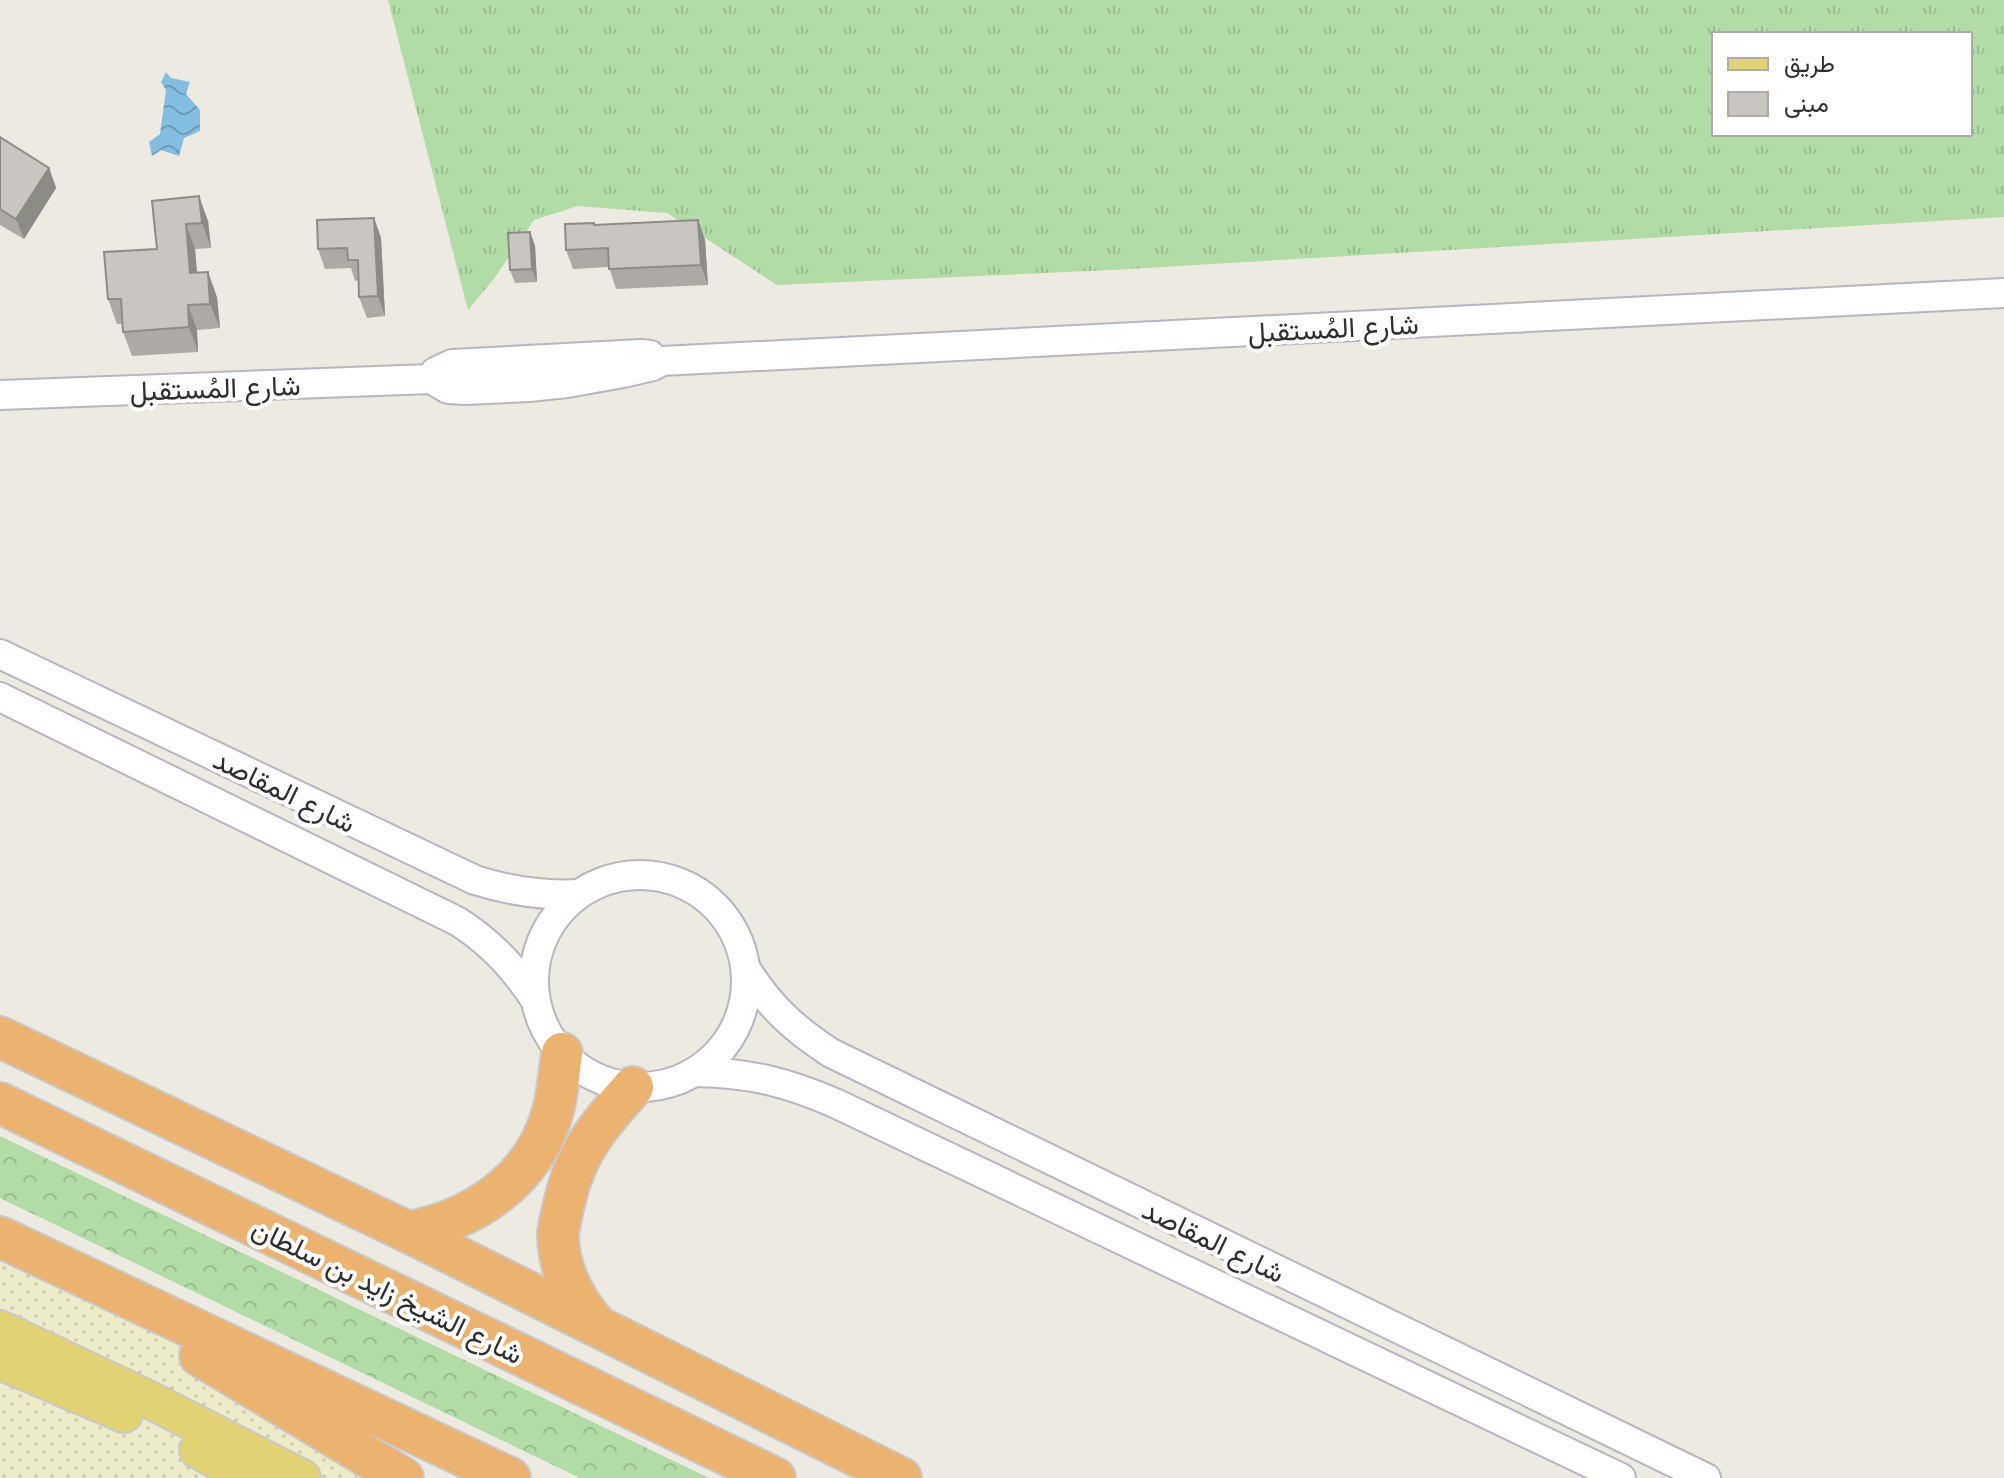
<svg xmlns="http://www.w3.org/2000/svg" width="2004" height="1478" font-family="'Noto Sans',Vazirmatn,sans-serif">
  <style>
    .grass { fill: url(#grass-tufts); fill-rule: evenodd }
    .forest { fill: url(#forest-crowns) }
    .sand { fill: url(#sand-dots) }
    .water { fill: url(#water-waves) }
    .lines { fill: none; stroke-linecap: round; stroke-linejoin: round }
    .minor-casing { stroke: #b5b6c0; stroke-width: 32 }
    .major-casing { stroke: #c9c9c9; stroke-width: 40 }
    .highway-casing { stroke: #c9c9c9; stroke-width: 44 }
    .minor { stroke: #fff; stroke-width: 28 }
    .major { stroke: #e1d373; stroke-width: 36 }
    .highway { stroke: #ecb26f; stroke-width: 40 }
    .wall { fill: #adaaa6 }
    .shaded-wall { fill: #8d8b87 }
    .building { fill: #c9c6c1; stroke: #8d8b87; stroke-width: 2 }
    .labels { text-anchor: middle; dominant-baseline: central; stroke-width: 8; stroke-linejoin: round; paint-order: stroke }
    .street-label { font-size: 28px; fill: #2e2e2e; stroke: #fff }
  </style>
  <defs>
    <pattern id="grass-tufts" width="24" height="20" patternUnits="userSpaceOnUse" patternTransform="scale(2)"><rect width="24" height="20" fill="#b2dca6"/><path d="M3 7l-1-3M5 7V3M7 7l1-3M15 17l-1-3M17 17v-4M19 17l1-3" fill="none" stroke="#99bd8f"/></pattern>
    <pattern id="forest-crowns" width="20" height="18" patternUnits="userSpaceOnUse" patternTransform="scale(2)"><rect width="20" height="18" fill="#b2dca6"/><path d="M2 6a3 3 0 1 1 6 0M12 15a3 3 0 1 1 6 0" fill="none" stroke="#99bd8f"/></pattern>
    <pattern id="sand-dots" width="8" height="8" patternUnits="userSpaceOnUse" patternTransform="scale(2)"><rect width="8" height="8" fill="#edecca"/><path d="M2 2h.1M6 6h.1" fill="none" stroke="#cccbae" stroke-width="1.8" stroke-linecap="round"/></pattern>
    <pattern id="water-waves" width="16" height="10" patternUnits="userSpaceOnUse" patternTransform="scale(2)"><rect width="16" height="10" fill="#83bee1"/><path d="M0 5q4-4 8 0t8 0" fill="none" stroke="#6c9bb7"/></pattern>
  </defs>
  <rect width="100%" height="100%" fill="#edeae2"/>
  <path class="grass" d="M388,0H2004V217L1112,270L777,285L667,213L578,206L534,220L493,280L468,310ZM1714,34H1970V134H1714Z"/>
  <path class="forest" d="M0,1136L709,1478H580L0,1198Z"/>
  <path class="sand" d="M0,1237L30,1252L292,1413L403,1478H0Z"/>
  <path class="water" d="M166,72L171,78L190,82L186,94L200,110V131L184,138L179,156L161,150L152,156L149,142L160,134L166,90L161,82Z"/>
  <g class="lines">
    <defs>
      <g id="minor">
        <path d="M431,379L435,372L452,364L641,354L650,355"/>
        <path d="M0,395L431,379L448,389L465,390L529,387L567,383L623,373L653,366L662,361L2004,293"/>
        <path d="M0,654L475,880C510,891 542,896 578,894"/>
        <path d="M0,697L457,921C489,941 513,966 534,998"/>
        <circle cx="640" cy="981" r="106"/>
        <path d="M746,969C770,1007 794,1029 831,1053L1706,1478"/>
        <path d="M695,1072C750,1073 787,1082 837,1104L1621,1478"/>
      </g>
      <g id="major">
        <path d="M0,1329L148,1399L302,1478"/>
        <path d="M0,1361L124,1414"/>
        <path d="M198,1450L250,1478"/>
      </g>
      <g id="highway">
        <path d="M0,1037L408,1232L901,1478"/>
        <path d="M0,1103L775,1478"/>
        <path d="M408,1232C473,1220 533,1181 552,1114C558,1095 559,1073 562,1053"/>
        <path d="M0,1237L510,1478"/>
        <path d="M596,1325C574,1299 558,1269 558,1234C559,1224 562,1214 564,1204C569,1181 577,1160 590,1140C602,1121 618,1104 633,1087"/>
        <path d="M200,1356L403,1478"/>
      </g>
    </defs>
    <use href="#minor" class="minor-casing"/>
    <use href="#major" class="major-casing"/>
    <use href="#highway" class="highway-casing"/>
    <use href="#minor" class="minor"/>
    <use href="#major" class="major"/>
    <use href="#highway" class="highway"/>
  </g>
  <g class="wall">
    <path d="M0,137L49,168L56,188L24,239L0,225Z"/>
    <path d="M152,201L208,221L211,248L195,249L197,272L217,297L220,328L197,330L198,352L132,356L123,332V324H117L108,299L157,249Z"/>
    <path d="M374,218L381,238L385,316L367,318L359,297L358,280L355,281L351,268L325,269L318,249Z"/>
    <path d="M698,220L705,240L708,285L616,289L609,267L573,269L566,250L595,225Z"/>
    <path d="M530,232L535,246L537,282L515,283L510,270Z"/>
  </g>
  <g class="shaded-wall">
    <path d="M49,168L56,188L24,239L16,219Z"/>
    <path d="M199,196L208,221L211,248L202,223Z"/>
    <path d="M374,218L381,238L385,316L378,296Z"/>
    <path d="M698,220L705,240L708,285L701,265Z"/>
    <path d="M186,224L195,249L199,298L190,273Z"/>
    <path d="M530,232L535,246L537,282L532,269Z"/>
    <path d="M208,272L217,297L220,328L210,304Z"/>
    <path d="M188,305L197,330L198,352L189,327Z"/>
  </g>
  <g class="building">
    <path d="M0,137L49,168L16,219L0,209Z"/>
    <path d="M199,196L202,223L186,224L190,273L208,272L210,304L188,305L189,327L123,332L121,299H108L104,252L157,249L152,201Z"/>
    <path d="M374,218L378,296L359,297L358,260H348L347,248L318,249L317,220Z"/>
    <path d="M698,220L701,265L609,269L608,248L566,250L565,224L594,223V225Z"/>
    <path d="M530,232L532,269L510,270L508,233Z"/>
  </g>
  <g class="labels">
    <g class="street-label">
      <text transform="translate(1333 327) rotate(-3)">شارع المُستقبل</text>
      <text transform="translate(215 387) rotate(-2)">شارع المُستقبل</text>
      <text transform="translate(285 790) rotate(26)">شارع المقاصد</text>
      <text transform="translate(1214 1240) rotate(26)">شارع المقاصد</text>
      <text transform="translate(388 1290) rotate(26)">شارع الشيخ زايد بن سلطان</text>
    </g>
  </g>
  <rect x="1712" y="32" width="260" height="104" fill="#ffffff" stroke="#ababab" stroke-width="2"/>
  <rect x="1728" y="58" width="40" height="12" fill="#e1d373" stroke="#ababab" stroke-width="2"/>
  <text x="1784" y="72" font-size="24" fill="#2e2e2e">طريق</text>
  <rect x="1728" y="92" width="40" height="24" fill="#c9c6c1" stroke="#ababab" stroke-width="2"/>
  <text x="1784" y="112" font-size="24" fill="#2e2e2e">مبنى</text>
</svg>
